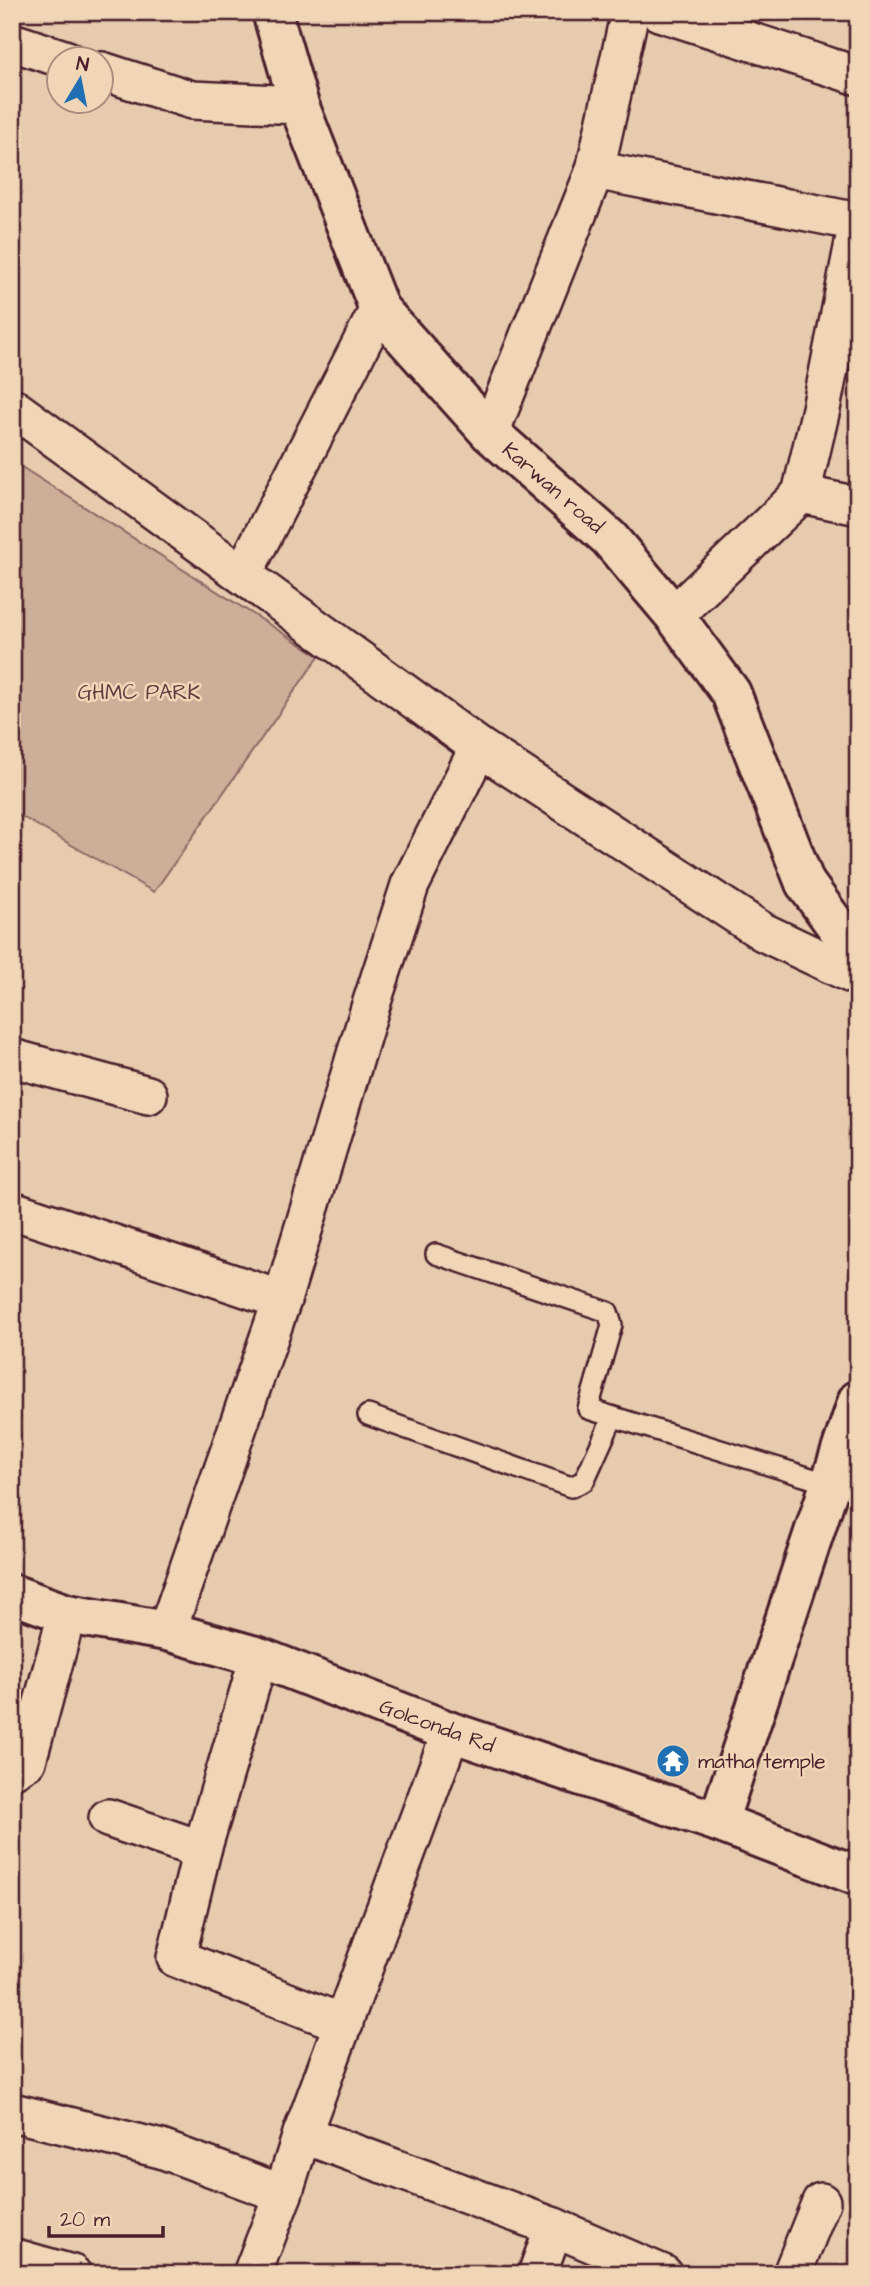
<svg xmlns="http://www.w3.org/2000/svg" width="870" height="2286" font-family="'Architects Daughter',sans-serif">
  <style>
    .green { fill: #ccae99; stroke: #8b6662; stroke-width: 2 }
    .lines { fill: none; stroke-linecap: round; stroke-linejoin: round }
    .lane-casing { stroke: #4a1f2b; stroke-width: 24 }
    .street-casing { stroke: #4a1f2b; stroke-width: 42 }
    .secondary-casing { stroke: #4a1f2b; stroke-width: 44 }
    .lane { stroke: #f0d6b7; stroke-width: 19 }
    .street { stroke: #f0d6b7; stroke-width: 37 }
    .secondary { stroke: #f0d6b7; stroke-width: 38 }
    .labels { text-anchor: middle; dominant-baseline: central; stroke-width: 5; stroke-linejoin: round; paint-order: stroke }
    .street-label { font-size: 21px; fill: #4a1f2b; stroke: #f0d6b7 }
    .park-label { font-size: 21px; fill: #643c41; stroke: #f0d6b7 }
    .poi-label { font-size: 21px; fill: #4a1f2b; stroke: #f0d6b7; text-anchor: start }
  </style>
  <rect width="100%" height="100%" fill="#e6cbaf"/>
  <filter id="ink" filterUnits="userSpaceOnUse"><feTurbulence type="fractalNoise" baseFrequency=".0143" numOctaves="2"/><feDisplacementMap in="SourceGraphic" scale="14" xChannelSelector="R" yChannelSelector="G"/><feConvolveMatrix kernelMatrix="1 2 1 2 8 2 1 2 1" color-interpolation-filters="sRGB"/></filter>
  <g filter="url(#ink)">
    <path class="green" d="M12,461L319,656L154,892L12,811Z"/>
    <g class="lines">
      <defs>
        <g id="lane">
          <path d="M436,1254L608,1312L612,1325L588,1409L830,1484"/>
          <path d="M368,1415L571,1487L584,1481L613,1417"/>
        </g>
        <g id="street">
          <path d="M659,12L858,76"/>
          <path d="M12,42L67,60"/>
          <path d="M102,71L192,100L299,105"/>
          <path d="M595,170L858,222"/>
          <path d="M12,407L479,747L763,932L858,977"/>
          <path d="M490,433L595,170L630,12"/>
          <path d="M801,494L821,409L858,223"/>
          <path d="M243,574L379,309"/>
          <path d="M674,615L801,494L858,506"/>
          <path d="M12,1058L148,1095"/>
          <path d="M12,1210L282,1300"/>
          <path d="M167,1631L282,1300L370,1008L410,885L479,747"/>
          <path d="M259,1657L202,1850L176,1958L344,2024"/>
          <path d="M12,1770L27,1761L67,1614"/>
          <path d="M108,1818L202,1850"/>
          <path d="M12,2112L161,2149L283,2194"/>
          <path d="M302,2134L554,2227L663,2274"/>
          <path d="M12,2257L72,2274"/>
          <path d="M252,2274L283,2194L302,2134L451,1732"/>
          <path d="M537,2274L554,2227"/>
          <path d="M792,2274L821,2202"/>
        </g>
        <g id="secondary">
          <path d="M272,12L299,105L379,309L490,433L609,538L674,615L731,693L805,883L858,956"/>
          <path d="M12,1594L67,1614L167,1631L259,1657L451,1732L718,1822L858,1876"/>
          <path d="M718,1822L858,1400"/>
        </g>
      </defs>
      <use href="#lane" class="lane-casing"/>
      <use href="#street" class="street-casing"/>
      <use href="#secondary" class="secondary-casing"/>
      <use href="#lane" class="lane"/>
      <use href="#street" class="street"/>
      <use href="#secondary" class="secondary"/>
    </g>
  </g>
  <defs>
    <symbol id="temple-disc" viewBox="-11 -11 22 22"><circle r="9.5" fill="#1f6fb2" stroke="#f0d6b7"/><path d="M0-6L5-2H3V0L6.5 2.5H4V6H1.5V3h-3V6H-4V2.5H-6.5L-3 0V-2H-5Z" fill="#fff"/></symbol>
  </defs>
  <g fill-rule="evenodd">
    <use href="#temple-disc" x="654" y="1742" width="38" height="38"/>
  </g>
  <g class="labels">
    <g class="street-label">
      <text transform="translate(553 488) rotate(41)">Karwan road</text>
      <text transform="translate(437 1726) rotate(20)">Golconda Rd</text>
    </g>
    <g class="park-label">
      <text x="139" y="692">GHMC PARK</text>
    </g>
    <g class="poi-label">
      <text x="698" y="1761">matha temple</text>
    </g>
  </g>
  <rect width="870" height="2286" fill="none" stroke="#f0d6b7" stroke-width="42"/>
  <rect x="21" y="21" width="828" height="2244" fill="none" stroke="#4a1f2b" stroke-width="2.5" filter="url(#ink)"/>
  <g transform="translate(80 80) rotate(10)"><circle r="33" fill="#f0d6b7" stroke="#ae8d7f" stroke-width="2"/>
  <path d="M0-5L12 26L0 18L-12 26Z" fill="#1f6fb2"/>
  <text y="-10" font-size="19" font-weight="bold" text-anchor="middle" fill="#4a1f2b">N</text>
  </g>
  <path d="M49 2226v10h114v-10" fill="none" stroke="#4a1f2b" stroke-width="3.5"/>
  <text x="60" y="2226" font-size="21" fill="#4a1f2b" stroke="#f0d6b7" stroke-width="5" paint-order="stroke">20 m</text>
</svg>
